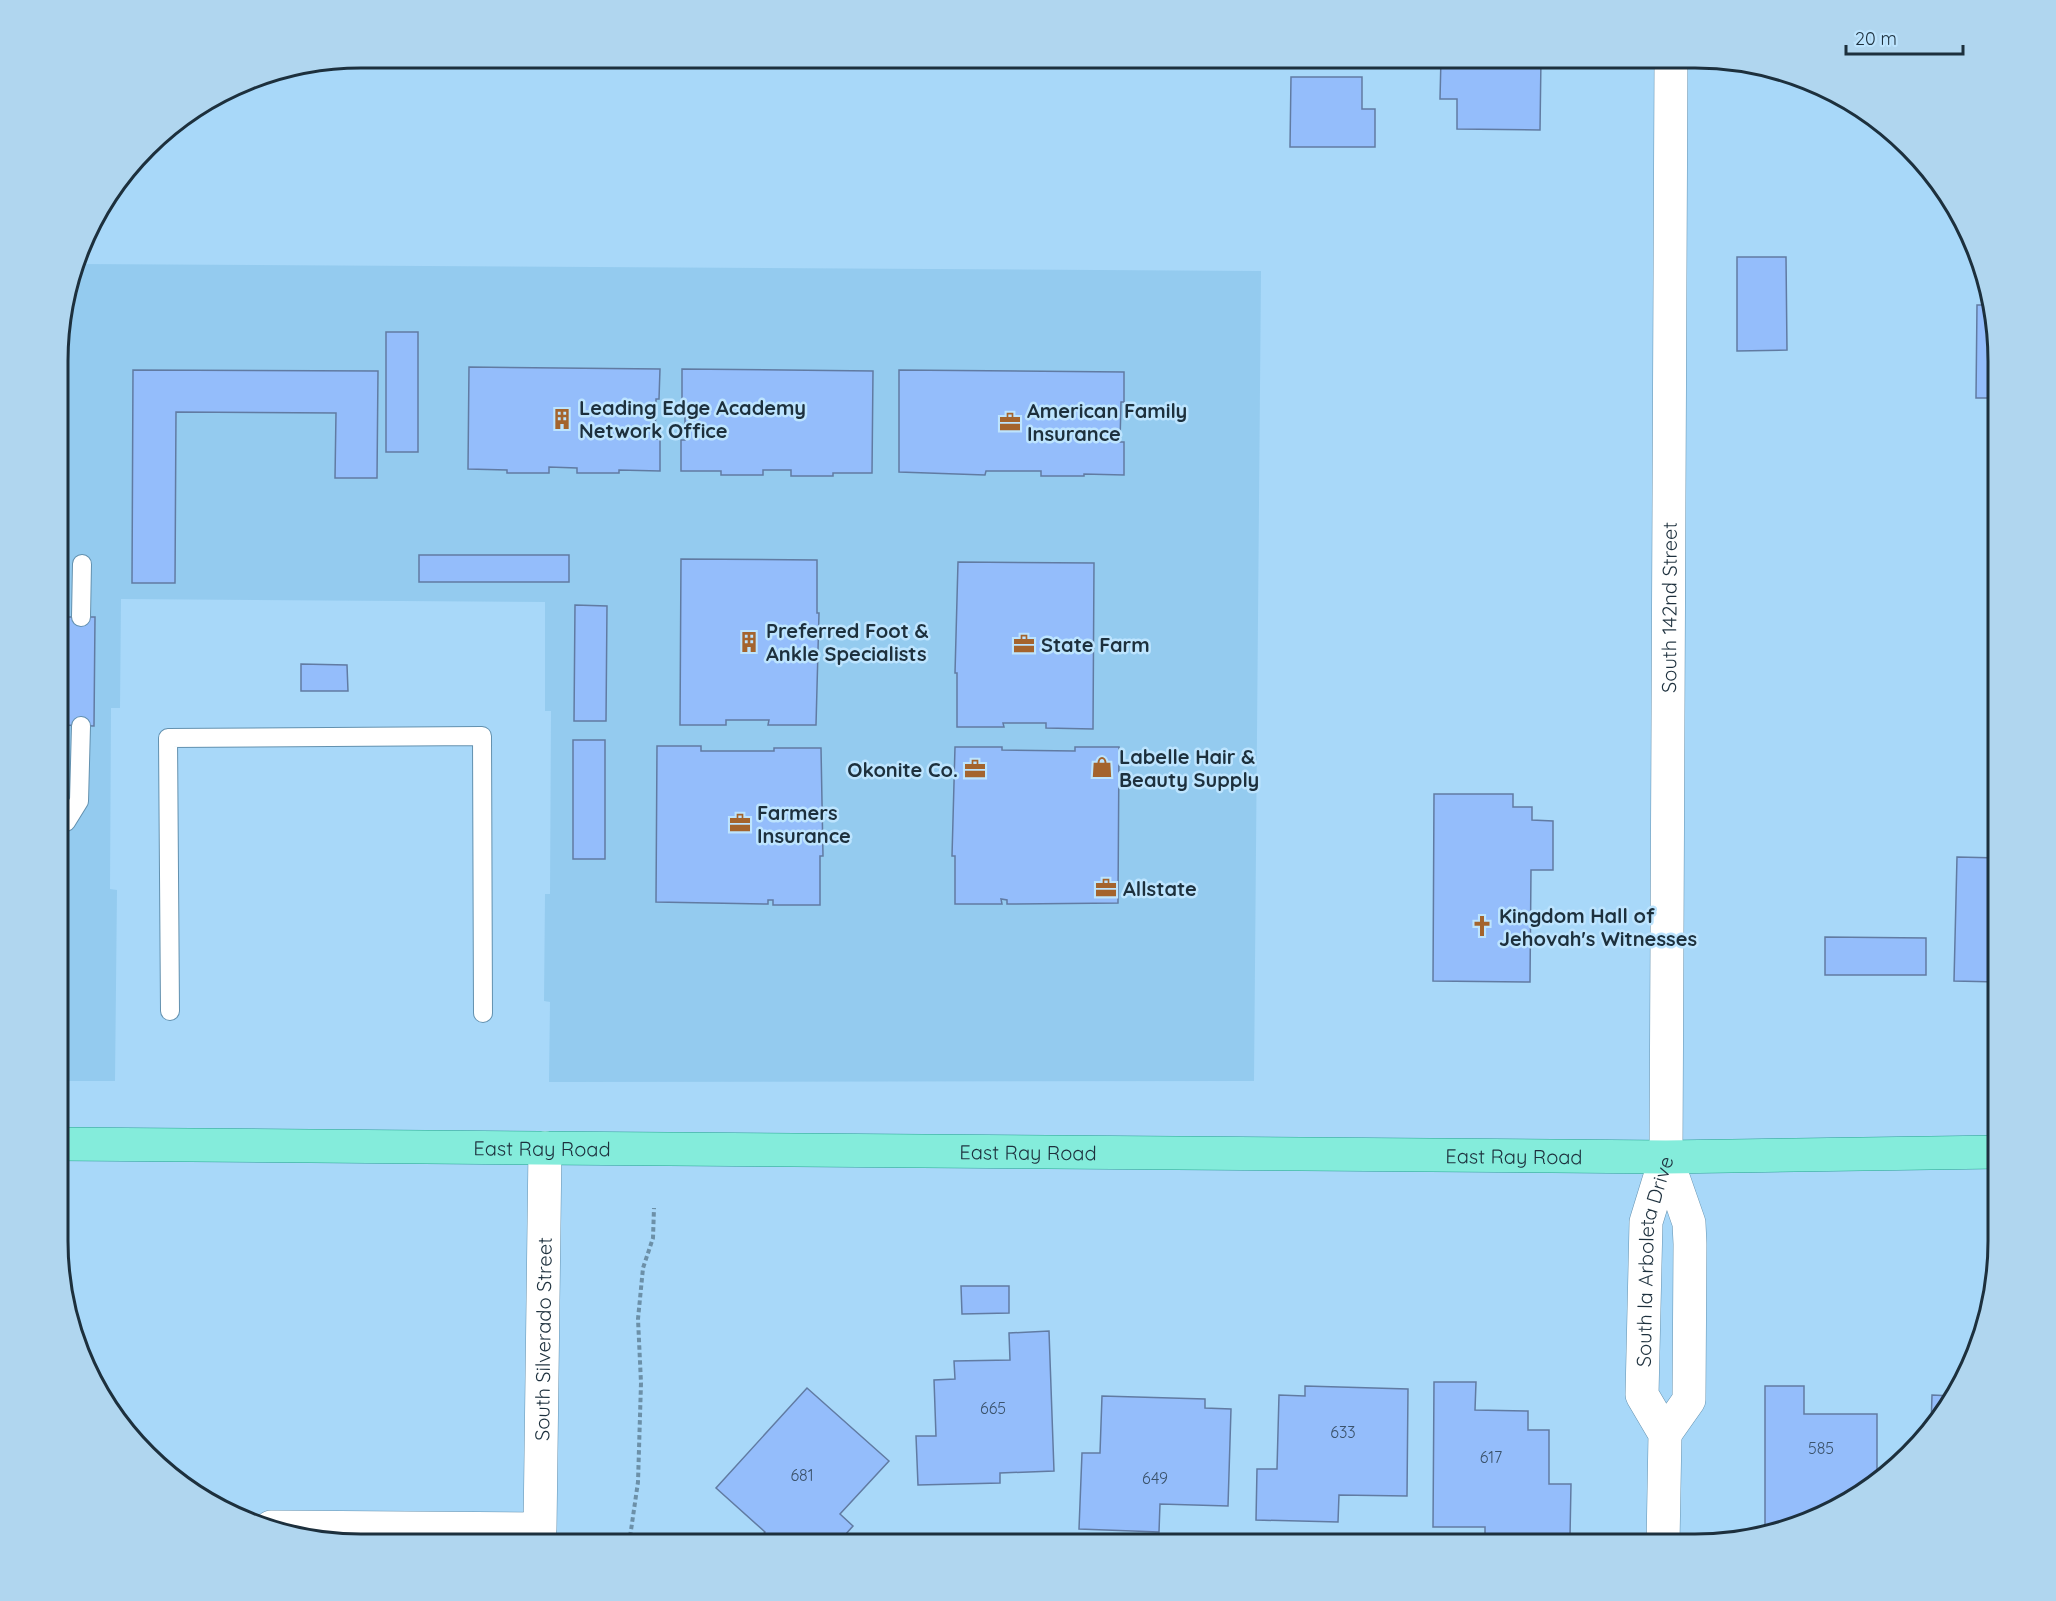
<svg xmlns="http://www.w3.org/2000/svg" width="2056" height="1601" font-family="Quicksand,sans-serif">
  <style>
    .built { fill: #94cbef }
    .building { fill: #94bdfb; stroke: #617ba2; stroke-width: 1.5 }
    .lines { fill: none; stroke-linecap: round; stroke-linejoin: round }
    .lane-casing { stroke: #6391af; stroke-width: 20 }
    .street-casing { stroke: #6391af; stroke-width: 34 }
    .primary-casing { stroke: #2ba294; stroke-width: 34 }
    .path { stroke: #6c90a8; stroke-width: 4; stroke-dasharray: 4.5 3; stroke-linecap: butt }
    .lane { stroke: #fff; stroke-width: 18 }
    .street { stroke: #fff; stroke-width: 33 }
    .primary { stroke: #84ecdb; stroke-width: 33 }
    .labels { text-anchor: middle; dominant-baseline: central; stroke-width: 5; stroke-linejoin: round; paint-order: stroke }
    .number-label { font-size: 16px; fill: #3b536c }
    .poi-label { font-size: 20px; font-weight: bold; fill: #1d303d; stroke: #bde4fe; text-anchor: start }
    .street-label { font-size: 20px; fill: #1d303d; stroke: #bde4fe }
    .rim { fill: none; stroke: #1d303d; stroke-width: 3 }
  </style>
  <rect width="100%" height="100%" fill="#a8d8f9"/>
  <path class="built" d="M79,264L1261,271L1254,1081L549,1082L550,1002L544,1001L545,894H550L551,711H545V602L121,599L120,708H111L110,889L117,890L115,1081H58L60,321Z"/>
  <g class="building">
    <path d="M1441,58H1541L1540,130L1457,129V99H1440Z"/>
    <path d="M1291,77H1362V109H1375V147H1290Z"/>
    <path d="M1737,257H1786L1787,350L1737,351Z"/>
    <path d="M1977,305H1994L1999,360V398H1976Z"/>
    <rect x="386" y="332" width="32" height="120"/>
    <path d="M469,367L660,369L659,399H656L655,439H660V471L619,470V473H577V468L549,467V473H507V470L468,469Z"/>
    <path d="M682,369L873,371L872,473H833V476H791V470H763V475H721V471H681V440H685V400H682Z"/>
    <path d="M133,370L378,371L377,478H335L336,413L176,412L175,583H132Z"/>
    <path d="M899,370L1124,372V402H1121L1120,442H1124V475L1084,474V476H1041V471H986L985,475L899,472Z"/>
    <rect x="419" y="555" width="150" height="27"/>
    <path d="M681,559L817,560V613H819L816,725H768L769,720H726V725H680Z"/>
    <path d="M958,562L1094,563L1093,729L1046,728V723H1003L1004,727H957V673H955Z"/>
    <path d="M575,605L607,606L606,721H574Z"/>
    <path d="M59,617H95L94,726L59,725Z"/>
    <path d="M301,664L347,665L348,691H301Z"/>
    <rect x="573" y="740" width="32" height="119"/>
    <path d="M657,746H701V751H774V748H821L823,856H820V905H773V900H768V904L656,902Z"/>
    <path d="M955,747H1002V750L1075,751V747H1119L1118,903L1007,904V900L1001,899L1002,904H955V856H952Z"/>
    <path d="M1434,794H1513V807H1532V820L1553,821V870H1531L1530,982L1433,981Z"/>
    <path d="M1957,857L1999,858V982L1954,981Z"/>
    <path d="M1825,937L1926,938V975H1825Z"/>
    <path d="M961,1286H1009V1313L962,1314Z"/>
    <path d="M1049,1331L1054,1471L1000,1473V1483L918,1485L916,1436H936L934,1380L955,1379L954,1361L1010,1360L1009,1333Z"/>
    <path d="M1434,1382H1476L1475,1410L1528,1411V1430H1549V1484H1571L1570,1536L1485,1535V1527H1433Z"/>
    <path d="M1305,1386L1408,1389L1407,1496L1339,1495L1338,1522L1256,1520L1257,1469H1277L1279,1395L1305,1396Z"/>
    <path d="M1765,1386H1804V1414H1877V1482L1864,1493L1812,1521L1765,1529Z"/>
    <path d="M807,1388L889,1461L840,1514L853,1526L837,1544H755L765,1532L716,1488Z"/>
    <path d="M1932,1395L1952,1396L1931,1428Z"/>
    <path d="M1102,1396L1205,1399V1408L1231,1409L1228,1506L1160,1504L1159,1532L1079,1529L1082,1453H1100Z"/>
  </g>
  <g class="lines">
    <defs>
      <g id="lane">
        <path d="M81,617L82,564"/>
        <path d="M66,822L79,801L81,726"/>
        <path d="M170,1011L168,738L482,736L483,1013"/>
      </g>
      <g id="street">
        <path d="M1665,1434L1689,1400L1690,1244L1689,1223L1666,1157"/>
        <path id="s1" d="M271,1527L540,1529L545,1148"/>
        <path id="s2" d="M1663,1544L1665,1434L1642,1395L1646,1222L1666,1157L1671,58"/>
      </g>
      <g id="primary">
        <path id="s3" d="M58,1144L1666,1157L1998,1152"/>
      </g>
    </defs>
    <use href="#lane" class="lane-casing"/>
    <use href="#street" class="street-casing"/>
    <use href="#primary" class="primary-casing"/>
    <path class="path" d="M629,1544L638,1482L641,1383L638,1319L643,1268L653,1238L654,1208"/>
    <use href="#lane" class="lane"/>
    <use href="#street" class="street"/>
    <use href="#primary" class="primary"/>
  </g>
  <defs>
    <symbol id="building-bare" viewBox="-9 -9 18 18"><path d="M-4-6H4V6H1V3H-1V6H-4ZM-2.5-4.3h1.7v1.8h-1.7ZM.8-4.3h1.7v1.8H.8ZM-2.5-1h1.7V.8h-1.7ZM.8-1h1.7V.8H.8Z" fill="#a4642d" stroke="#bde4fe" stroke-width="2.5" paint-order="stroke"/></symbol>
    <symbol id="office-bare" viewBox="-9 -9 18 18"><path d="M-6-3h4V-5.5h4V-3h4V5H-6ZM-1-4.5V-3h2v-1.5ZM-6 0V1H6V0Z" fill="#a4642d" stroke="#bde4fe" stroke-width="2.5" paint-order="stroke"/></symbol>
    <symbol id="shop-bare" viewBox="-9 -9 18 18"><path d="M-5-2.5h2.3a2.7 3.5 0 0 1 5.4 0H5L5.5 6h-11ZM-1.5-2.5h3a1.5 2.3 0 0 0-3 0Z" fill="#a4642d" stroke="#bde4fe" stroke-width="2.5" paint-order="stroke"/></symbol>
    <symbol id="church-bare" viewBox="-9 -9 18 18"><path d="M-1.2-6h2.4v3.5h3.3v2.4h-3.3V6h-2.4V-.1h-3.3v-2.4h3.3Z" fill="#a4642d" stroke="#bde4fe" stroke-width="2.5" paint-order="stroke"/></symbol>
  </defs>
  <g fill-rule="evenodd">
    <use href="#building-bare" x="547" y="404" width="30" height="30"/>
    <use href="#office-bare" x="995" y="407" width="30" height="30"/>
    <use href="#building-bare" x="734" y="627" width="30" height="30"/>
    <use href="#office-bare" x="1009" y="629" width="30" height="30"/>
    <use href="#shop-bare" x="1087" y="752" width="30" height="30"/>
    <use href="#office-bare" x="960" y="754" width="30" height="30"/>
    <use href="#office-bare" x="725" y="808" width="30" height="30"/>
    <use href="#office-bare" x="1091" y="873" width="30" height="30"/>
    <use href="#church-bare" x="1467" y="911" width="30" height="30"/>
  </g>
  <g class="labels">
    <g class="number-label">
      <text x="993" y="1408">665</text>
      <text x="1343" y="1432">633</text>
      <text x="1821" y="1448">585</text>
      <text x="1491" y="1457">617</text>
      <text x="802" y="1475">681</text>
      <text x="1155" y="1478">649</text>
    </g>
    <g class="poi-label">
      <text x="579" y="407">Leading Edge Academy<tspan x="579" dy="23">Network Office</tspan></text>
      <text x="1027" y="410">American Family<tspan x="1027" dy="23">Insurance</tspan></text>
      <text x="766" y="630">Preferred Foot &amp;<tspan x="766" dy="23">Ankle Specialists</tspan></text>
      <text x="1041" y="644">State Farm</text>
      <text x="1119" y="756">Labelle Hair &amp;<tspan x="1119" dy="23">Beauty Supply</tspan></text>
      <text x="958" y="769" text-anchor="end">Okonite Co.</text>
      <text x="757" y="812">Farmers<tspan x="757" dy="23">Insurance</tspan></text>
      <text x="1123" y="888">Allstate</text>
      <text x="1499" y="915">Kingdom Hall of<tspan x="1499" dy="23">Jehovah's Witnesses</tspan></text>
    </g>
    <g class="street-label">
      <text stroke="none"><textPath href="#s2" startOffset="946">South 142nd Street</textPath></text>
      <text stroke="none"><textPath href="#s3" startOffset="484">East Ray Road</textPath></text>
      <text stroke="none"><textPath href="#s3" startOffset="970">East Ray Road</textPath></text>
      <text stroke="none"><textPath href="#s3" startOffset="1456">East Ray Road</textPath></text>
      <text stroke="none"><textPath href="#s2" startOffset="290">South la Arboleta Drive</textPath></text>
      <text stroke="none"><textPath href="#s1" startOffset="459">South Silverado Street</textPath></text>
    </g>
  </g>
  <path d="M0 0H2056V1601H0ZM361 68H1695A293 293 0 0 1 1988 361V1241A293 293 0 0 1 1695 1534H361A293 293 0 0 1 68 1241V361A293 293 0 0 1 361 68Z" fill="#b0d6ef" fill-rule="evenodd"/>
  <path class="rim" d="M361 68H1695A293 293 0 0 1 1988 361V1241A293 293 0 0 1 1695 1534H361A293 293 0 0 1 68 1241V361A293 293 0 0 1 361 68Z"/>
  <path d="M1846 45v9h117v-9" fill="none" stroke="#1d303d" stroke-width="3"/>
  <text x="1855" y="45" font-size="18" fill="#1d303d" stroke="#bde4fe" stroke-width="4.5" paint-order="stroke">20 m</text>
</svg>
